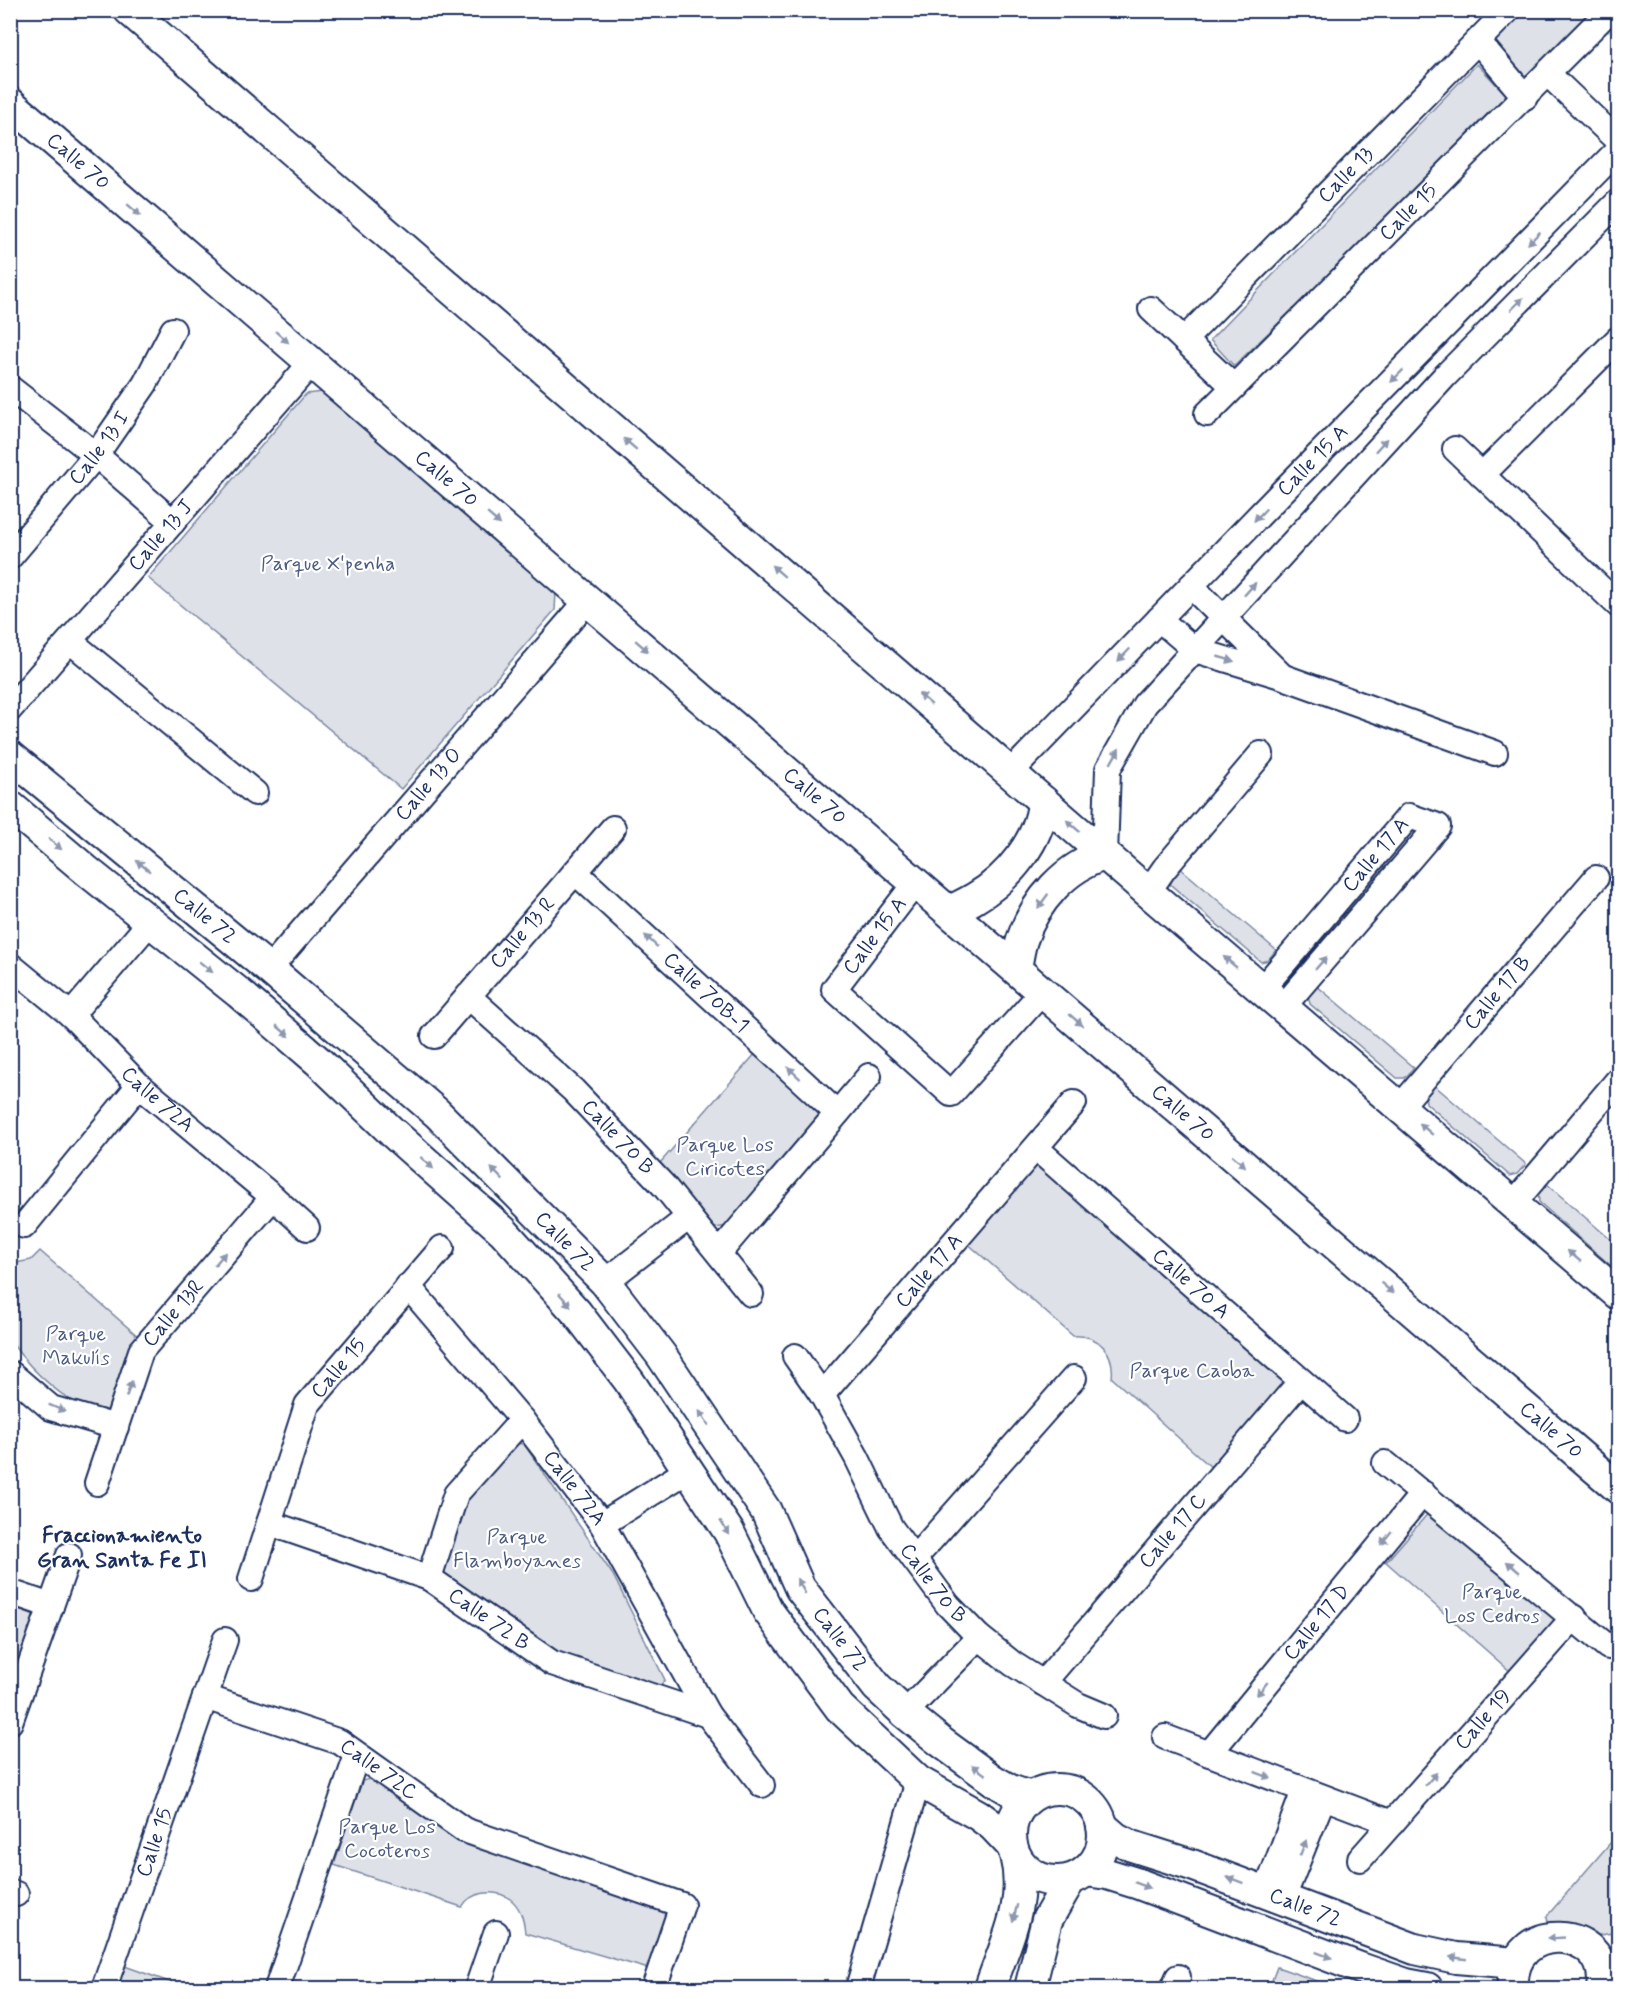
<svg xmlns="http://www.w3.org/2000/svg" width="1629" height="1999" font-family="Mynerve,sans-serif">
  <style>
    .green { fill: #dee1e7; stroke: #7c88a2; stroke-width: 1.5 }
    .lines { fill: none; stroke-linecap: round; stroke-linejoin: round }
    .minor-casing { stroke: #1b2f5e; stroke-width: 28 }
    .major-casing { stroke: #1b2f5e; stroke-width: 34 }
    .minor { stroke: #fff; stroke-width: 24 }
    .major { stroke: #fff; stroke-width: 30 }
    .oneway { fill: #8d97ae }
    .labels { text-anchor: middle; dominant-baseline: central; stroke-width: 4.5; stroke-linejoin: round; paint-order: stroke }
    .street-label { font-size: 21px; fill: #1b2f5e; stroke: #fff }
    .park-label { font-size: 21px; fill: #4c5c80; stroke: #fff }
    .neighbourhood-label { font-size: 22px; font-weight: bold; fill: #1b2f5e; stroke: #fff }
  </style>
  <rect width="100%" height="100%" fill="#fff"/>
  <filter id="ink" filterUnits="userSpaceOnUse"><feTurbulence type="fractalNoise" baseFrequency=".0167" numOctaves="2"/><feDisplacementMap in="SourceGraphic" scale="12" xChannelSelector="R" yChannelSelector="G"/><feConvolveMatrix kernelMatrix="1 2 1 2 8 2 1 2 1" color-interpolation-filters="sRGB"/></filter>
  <g filter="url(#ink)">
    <g class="green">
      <path d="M1526,11H1602L1526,77L1495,41Z"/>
      <path d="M1477,64L1510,99L1234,366L1210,340Z"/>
      <path d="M322,392L556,592L555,610L401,789L148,578L306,394Z"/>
      <path d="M1179,867L1276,950L1268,960L1261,962L1171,885L1170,877Z"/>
      <path d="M1317,986L1414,1068L1405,1078H1397L1310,1004L1308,996Z"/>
      <path d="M756,1053L819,1106L820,1117L727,1226L715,1228L660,1163Z"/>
      <path d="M1434,1085L1526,1164L1517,1174L1510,1176L1426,1103L1425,1095Z"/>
      <path d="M1032,1166H1043L1284,1374V1386L1213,1469L1112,1378C1115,1353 1099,1334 1073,1336L966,1242Z"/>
      <path d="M1547,1184L1618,1246V1272L1539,1202L1538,1194Z"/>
      <path d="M40,1251L140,1338L112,1408L106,1413C70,1410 31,1370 11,1342L10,1264L31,1260Z"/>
      <path d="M512,1443L524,1444L613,1575L665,1680L657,1689L554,1654L447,1579L442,1566L465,1497Z"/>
      <path d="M1430,1511L1557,1609V1622L1512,1673L1386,1562Z"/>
      <path d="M11,1606L32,1614L36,1624L18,1675L11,1679Z"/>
      <path d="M373,1778L664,1910L669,1920L652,1970L525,1933C524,1920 521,1907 510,1899C495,1888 470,1892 462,1907L334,1865L362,1781Z"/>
      <path d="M1618,1834V1932L1594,1936C1579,1926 1566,1922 1548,1923L1547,1916Z"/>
      <path d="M122,1965L186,1988H114Z"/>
      <path d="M1277,1967L1337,1988H1269Z"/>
    </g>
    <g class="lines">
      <defs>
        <g id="minor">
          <path d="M1478,41L1525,97"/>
          <path d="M1548,74L1618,141"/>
          <path d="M1151,309L1234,387"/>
          <path id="s1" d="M1184,340L1508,10"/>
          <path d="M10,388L96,455L173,522"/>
          <path id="s2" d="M1207,414L1610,10"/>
          <path d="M1455,449L1618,605"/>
          <path d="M1482,475L1618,339"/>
          <path id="s3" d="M10,557L96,455L145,384L173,330"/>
          <path d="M1191,586L1280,674"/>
          <path d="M1159,619L1195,650L1281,676L1495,753"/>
          <path d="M70,641L255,793"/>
          <path id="s4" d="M10,709L312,362"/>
          <path id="s5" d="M1010,773L1278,496L1618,150"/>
          <path d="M1105,855L1108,769L1145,704L1445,376L1618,202"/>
          <path id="s6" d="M575,872L837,1113"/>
          <path d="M916,882L834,989L951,1094L1043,991"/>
          <path d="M1148,892L1164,869L1261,754"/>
          <path id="s7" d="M10,965L71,1015L139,1085L273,1197L307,1228"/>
          <path id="s8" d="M269,969L588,600"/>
          <path id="s9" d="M1262,989L1409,816L1438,826L1283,1007"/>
          <path id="s10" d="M468,996L573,1090L664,1186L751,1294"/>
          <path d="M71,1015L150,922"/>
          <path id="s11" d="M434,1036L613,828"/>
          <path id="s12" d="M1400,1107L1596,878"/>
          <path id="s13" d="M1036,1148L1345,1419"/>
          <path d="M1513,1204L1618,1080"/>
          <path d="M24,1226L139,1085"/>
          <path d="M719,1253L869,1076"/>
          <path d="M605,1282L689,1217"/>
          <path id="s14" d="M408,1286L522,1420L602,1524L708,1715L762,1785"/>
          <path id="s15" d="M795,1356L822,1395L857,1458L891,1528L948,1605L979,1637L1013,1664L1078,1705L1104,1716"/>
          <path d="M10,1373L51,1408L116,1427"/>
          <path id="s16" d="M822,1395L1074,1103"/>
          <path d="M1385,1463L1608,1647"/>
          <path id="s17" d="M97,1483L141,1351L273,1197"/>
          <path id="s18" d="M269,1523L429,1578L552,1663L708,1715"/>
          <path d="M602,1524L687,1471"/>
          <path d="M914,1559L1074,1378"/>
          <path d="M429,1578L456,1494L522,1420"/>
          <path id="s19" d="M251,1579L307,1405L442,1248"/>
          <path d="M10,1592L51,1606"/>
          <path id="s20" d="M1043,1683L1301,1381"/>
          <path id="s21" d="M205,1697L340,1742L464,1830L682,1905L654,1988"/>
          <path d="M905,1713L979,1637"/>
          <path d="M10,1722L69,1555"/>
          <path d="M1165,1737L1392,1823"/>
          <path id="s22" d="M1209,1754L1423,1493"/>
          <path id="s23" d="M1360,1859L1574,1617"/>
          <path d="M10,1892L16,1894"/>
          <path d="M1266,1892L1304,1791"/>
          <path d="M1283,1898L1323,1798"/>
          <path id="s24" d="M104,1988L225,1640"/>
          <path d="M277,1988L357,1755"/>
          <path d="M477,1988L496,1933"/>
          <path d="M858,1988L918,1781"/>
          <path d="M1173,1988L1178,1977"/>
        </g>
        <g id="major">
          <path d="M129,10L1148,892L1618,1294"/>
          <path id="s25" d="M10,103L1618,1488"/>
          <path id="s26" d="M10,756L269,969L437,1113L605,1282L661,1355L766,1511L800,1588L877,1687L905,1713L941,1742L993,1780L1010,1790L1030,1797"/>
          <path d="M10,806L87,871L239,993L318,1061L392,1132L503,1231L577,1313L629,1381L729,1532L768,1611L840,1708L918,1781L978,1815L993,1826L1011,1845"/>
          <path d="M950,911C958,907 967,903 975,898C1008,879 1041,839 1043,801"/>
          <path d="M1016,968C1018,959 1019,949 1022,940C1035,901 1066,866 1105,855"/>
          <circle cx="1057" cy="1835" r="46"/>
          <path id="s27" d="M1102,1826L1116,1838L1132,1846L1192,1865L1415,1949L1456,1958L1516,1963"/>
          <path d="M1086,1871L1107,1874L1139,1884L1360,1968L1406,1984L1427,1988"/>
          <path d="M990,1988C1005,1943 1028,1904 1015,1855"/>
          <path d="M1030,1988L1047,1920L1070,1880"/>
          <path d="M1513,1988C1508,1917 1613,1925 1602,1988"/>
        </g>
      </defs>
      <use href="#minor" class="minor-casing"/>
      <use href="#major" class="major-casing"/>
      <use href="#minor" class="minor"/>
      <use href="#major" class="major"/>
    </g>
    <defs><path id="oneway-solid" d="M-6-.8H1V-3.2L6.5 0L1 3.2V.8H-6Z" transform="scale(1.5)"/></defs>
    <g class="oneway">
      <use href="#oneway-solid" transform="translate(134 210) rotate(41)"/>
      <use href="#oneway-solid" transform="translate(1534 238) rotate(135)"/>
      <use href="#oneway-solid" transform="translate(1517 304) rotate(-45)"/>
      <use href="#oneway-solid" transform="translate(282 337) rotate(41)"/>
      <use href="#oneway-solid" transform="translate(1397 376) rotate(135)"/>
      <use href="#oneway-solid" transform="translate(630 444) rotate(-139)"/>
      <use href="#oneway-solid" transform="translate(1381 445) rotate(-48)"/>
      <use href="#oneway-solid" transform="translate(1260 515) rotate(134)"/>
      <use href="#oneway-solid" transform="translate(494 519) rotate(41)"/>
      <use href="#oneway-solid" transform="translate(778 571) rotate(-139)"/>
      <use href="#oneway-solid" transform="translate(1250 589) rotate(-48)"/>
      <use href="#oneway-solid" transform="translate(642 646) rotate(41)"/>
      <use href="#oneway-solid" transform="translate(1124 655) rotate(134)"/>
      <use href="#oneway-solid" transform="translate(1226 659) rotate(16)"/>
      <use href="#oneway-solid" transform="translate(925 699) rotate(-139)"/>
      <use href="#oneway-solid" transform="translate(1115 756) rotate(-60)"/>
      <use href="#oneway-solid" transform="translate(1073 826) rotate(-139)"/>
      <use href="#oneway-solid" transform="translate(55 844) rotate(40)"/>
      <use href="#oneway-solid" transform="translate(143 866) rotate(-141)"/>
      <use href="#oneway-solid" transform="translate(1043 901) rotate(126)"/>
      <use href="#oneway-solid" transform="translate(651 941) rotate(-137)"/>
      <use href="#oneway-solid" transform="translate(1230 962) rotate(-140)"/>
      <use href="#oneway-solid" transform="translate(1321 963) rotate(-49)"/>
      <use href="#oneway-solid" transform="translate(206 967) rotate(39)"/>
      <use href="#oneway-solid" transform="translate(1076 1020) rotate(41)"/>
      <use href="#oneway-solid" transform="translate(283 1031) rotate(40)"/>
      <use href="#oneway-solid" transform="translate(794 1073) rotate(-137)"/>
      <use href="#oneway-solid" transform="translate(1426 1129) rotate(-139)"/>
      <use href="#oneway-solid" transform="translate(1239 1161) rotate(41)"/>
      <use href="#oneway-solid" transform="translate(427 1163) rotate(42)"/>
      <use href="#oneway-solid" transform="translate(497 1174) rotate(-134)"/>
      <use href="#oneway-solid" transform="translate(1574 1256) rotate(-140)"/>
      <use href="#oneway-solid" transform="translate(220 1259) rotate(-50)"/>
      <use href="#oneway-solid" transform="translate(1387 1288) rotate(41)"/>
      <use href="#oneway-solid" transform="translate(565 1300) rotate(48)"/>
      <use href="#oneway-solid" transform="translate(129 1389) rotate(-71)"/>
      <use href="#oneway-solid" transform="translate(57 1408) rotate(22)"/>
      <use href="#oneway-solid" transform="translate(704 1418) rotate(-124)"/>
      <use href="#oneway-solid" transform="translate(725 1528) rotate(58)"/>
      <use href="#oneway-solid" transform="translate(1386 1538) rotate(129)"/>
      <use href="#oneway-solid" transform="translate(1513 1567) rotate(-140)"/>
      <use href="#oneway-solid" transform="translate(801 1586) rotate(-120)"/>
      <use href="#oneway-solid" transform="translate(1262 1689) rotate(129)"/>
      <use href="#oneway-solid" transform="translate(979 1770) rotate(-144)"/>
      <use href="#oneway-solid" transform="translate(1263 1775) rotate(21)"/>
      <use href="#oneway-solid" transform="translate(1431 1779) rotate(-49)"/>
      <use href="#oneway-solid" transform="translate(1303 1848) rotate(-68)"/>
      <use href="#oneway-solid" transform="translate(1235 1880) rotate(-160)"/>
      <use href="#oneway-solid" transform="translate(1142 1885) rotate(20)"/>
      <use href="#oneway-solid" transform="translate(1015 1913) rotate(105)"/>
      <use href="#oneway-solid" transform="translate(1556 1938) rotate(177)"/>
      <use href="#oneway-solid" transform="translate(1324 1955) rotate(21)"/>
      <use href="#oneway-solid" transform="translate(1458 1958) rotate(-172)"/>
    </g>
  </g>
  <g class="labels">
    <g class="street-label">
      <text stroke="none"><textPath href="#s25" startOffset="90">Calle 70</textPath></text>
      <text stroke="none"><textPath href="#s1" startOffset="231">Calle 13</textPath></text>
      <text stroke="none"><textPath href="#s2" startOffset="285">Calle 15</textPath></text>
      <text stroke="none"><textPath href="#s3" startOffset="141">Calle 13 I</textPath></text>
      <text stroke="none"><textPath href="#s5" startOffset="435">Calle 15 A</textPath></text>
      <text stroke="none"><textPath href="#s25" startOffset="576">Calle 70</textPath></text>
      <text stroke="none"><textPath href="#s4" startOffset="230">Calle 13 J</textPath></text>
      <text stroke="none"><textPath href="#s8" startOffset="244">Calle 13 O</textPath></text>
      <text stroke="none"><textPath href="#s25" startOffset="1062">Calle 70</textPath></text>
      <text stroke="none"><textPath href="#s9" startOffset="176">Calle 17 A</textPath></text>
      <text stroke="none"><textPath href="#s26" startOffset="252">Calle 72</textPath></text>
      <text stroke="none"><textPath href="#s11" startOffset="136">Calle 13 R</textPath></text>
      <text transform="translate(875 936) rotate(-53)">Calle 15 A</text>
      <text stroke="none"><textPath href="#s6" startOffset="178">Calle 70B-1</textPath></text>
      <text stroke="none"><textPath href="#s12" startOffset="150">Calle 17 B</textPath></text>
      <text stroke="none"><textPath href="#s7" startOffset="200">Calle 72A</textPath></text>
      <text stroke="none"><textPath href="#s25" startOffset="1548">Calle 70</textPath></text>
      <text stroke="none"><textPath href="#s10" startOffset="206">Calle 70 B</textPath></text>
      <text stroke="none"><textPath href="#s26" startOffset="738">Calle 72</textPath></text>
      <text stroke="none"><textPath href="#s16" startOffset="164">Calle 17 A</textPath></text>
      <text stroke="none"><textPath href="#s13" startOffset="206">Calle 70 A</textPath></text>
      <text stroke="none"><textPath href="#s17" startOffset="189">Calle 13R</textPath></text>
      <text stroke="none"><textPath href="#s19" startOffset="231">Calle 15</textPath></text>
      <text stroke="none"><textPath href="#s25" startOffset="2034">Calle 70</textPath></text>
      <text stroke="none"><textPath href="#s14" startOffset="262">Calle 72A</textPath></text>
      <text stroke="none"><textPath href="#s20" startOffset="200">Calle 17 C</textPath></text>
      <text stroke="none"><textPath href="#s15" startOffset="267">Calle 70 B</textPath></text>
      <text stroke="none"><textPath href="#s18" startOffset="242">Calle 72 B</textPath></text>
      <text stroke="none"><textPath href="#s22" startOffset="170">Calle 17 D</textPath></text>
      <text stroke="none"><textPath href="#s26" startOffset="1224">Calle 72</textPath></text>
      <text stroke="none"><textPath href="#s23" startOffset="186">Calle 19</textPath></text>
      <text stroke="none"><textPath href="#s21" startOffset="190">Calle 72C</textPath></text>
      <text stroke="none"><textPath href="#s24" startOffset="154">Calle 15</textPath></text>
      <text stroke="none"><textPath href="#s27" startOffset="220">Calle 72</textPath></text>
    </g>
    <g class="park-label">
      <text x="328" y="564">Parque X'penha</text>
      <text x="725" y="1145">Parque Los<tspan x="725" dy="24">Ciricotes</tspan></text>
      <text x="76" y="1334">Parque<tspan x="76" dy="24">Makulís</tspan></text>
      <text x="1192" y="1371">Parque Caoba</text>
      <text x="517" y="1537">Parque<tspan x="517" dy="24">Flamboyanes</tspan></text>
      <text x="1492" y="1592">Parque<tspan x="1492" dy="24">Los Cedros</tspan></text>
      <text x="387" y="1827">Parque Los<tspan x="387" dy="24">Cocoteros</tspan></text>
    </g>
    <g class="neighbourhood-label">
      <text x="122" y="1536">Fraccionamiento<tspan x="122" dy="25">Gran Santa Fe II</tspan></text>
    </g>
  </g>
  <rect width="1629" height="1999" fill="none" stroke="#fff" stroke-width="36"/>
  <rect x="18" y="18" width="1593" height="1963" fill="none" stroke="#1b2f5e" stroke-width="2" filter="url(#ink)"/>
</svg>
